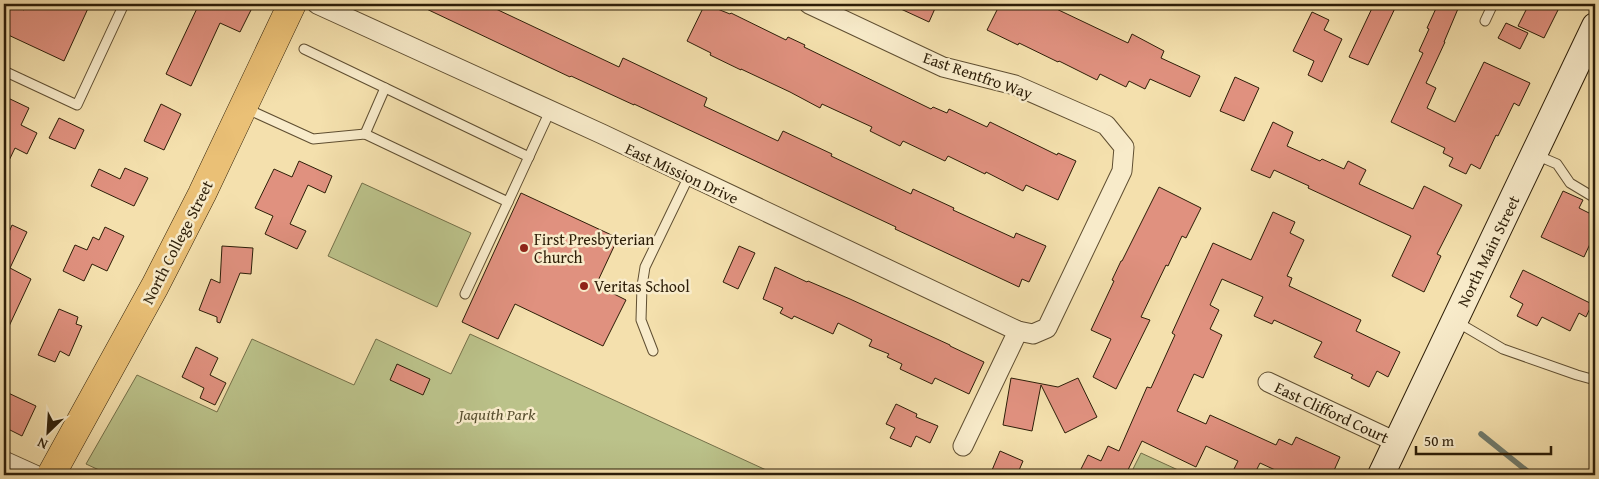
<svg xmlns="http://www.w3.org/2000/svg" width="1599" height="479" font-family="'Gentium Book Plus',serif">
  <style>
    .green { fill: #bbc28a; stroke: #747049 }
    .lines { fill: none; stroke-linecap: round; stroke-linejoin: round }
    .stream { stroke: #717c6e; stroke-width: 5.5 }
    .building { fill: #e0917f; stroke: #2d1e08 }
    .lane-casing { stroke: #5f4e31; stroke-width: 11 }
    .street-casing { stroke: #5f4e31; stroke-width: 21 }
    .secondary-casing { stroke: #2d1e08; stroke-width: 28 }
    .primary-casing { stroke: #2d1e08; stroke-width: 29 }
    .lane { stroke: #f8ebca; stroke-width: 9 }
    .street { stroke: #f8ebca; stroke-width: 19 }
    .secondary { stroke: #f8ebca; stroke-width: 26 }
    .primary { stroke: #eac076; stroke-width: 28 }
    .poi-dot { fill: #8f2418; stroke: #f8ebca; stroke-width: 2 }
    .labels { text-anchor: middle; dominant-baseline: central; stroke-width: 5; stroke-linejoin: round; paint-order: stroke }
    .street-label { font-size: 16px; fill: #2d1e08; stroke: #f8ebca }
    .poi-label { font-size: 16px; fill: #2d1e08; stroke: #f8ebca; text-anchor: start }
    .park-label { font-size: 16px; font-style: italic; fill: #584f2f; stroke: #f8ebca }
  </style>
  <rect width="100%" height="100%" fill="#f4e0ad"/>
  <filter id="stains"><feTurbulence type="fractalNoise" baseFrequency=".004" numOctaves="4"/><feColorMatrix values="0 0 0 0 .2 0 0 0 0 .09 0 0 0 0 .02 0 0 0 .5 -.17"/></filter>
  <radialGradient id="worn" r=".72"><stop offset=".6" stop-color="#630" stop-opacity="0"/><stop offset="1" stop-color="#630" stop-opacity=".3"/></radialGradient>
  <g class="green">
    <path d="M362,183L471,233L437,307L328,256Z"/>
    <path d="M470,334L777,475H110L86,464L137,375L217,412L252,339L354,385L376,339L451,374Z"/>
    <path d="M1141,453L1189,475H1130Z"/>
  </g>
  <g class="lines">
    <path class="stream" d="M1481,434L1532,475"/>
  </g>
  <g class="building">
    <path d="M4,4H10L24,10L26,4H90L64,61L4,33Z"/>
    <path d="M199,4H254L240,32L220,23L191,86L166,74Z"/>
    <path d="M416,4H499L496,9L619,67L623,58L707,98L704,106L778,141L783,131L832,154L831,156L911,194L913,189L954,208L953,210L1014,238L1016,233L1046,246L1029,282L1022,279L1019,287L895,229L896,227L766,166L634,104V105L571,76L570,77Z"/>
    <path d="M705,4L730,14L731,13L786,40L788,37L805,45L804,47L931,109L933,107L947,113L949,109L987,127L990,122L1057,155L1058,153L1076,161L1058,200L1026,185L1023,191L986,172L985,174L948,156L945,161L903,141L900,146L870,131L872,127L822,104L820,108L790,92L741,69V70L710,55L711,53L687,41Z"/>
    <path d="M890,4H937L929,22Z"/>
    <path d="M1000,4H1046L1128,43L1132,34L1164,51L1161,58L1200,76L1190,97L1150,79L1145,89L1129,81L1126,87L1100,74L1097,80L1059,61L1058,62L1019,43L1018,45L987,30Z"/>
    <path d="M1374,4H1397L1368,65L1349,57Z"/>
    <path d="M1438,4H1460L1444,42H1445L1426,83L1436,88L1427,108L1455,122L1484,62L1530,83L1519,106L1514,103L1498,136L1496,135L1480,169L1471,164L1466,174L1449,166L1453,158L1443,153L1445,148L1391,122L1423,53L1419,51L1429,29L1427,28Z"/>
    <path d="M1529,4H1561L1544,38L1518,26Z"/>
    <path d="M1312,12L1329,20L1324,30L1342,39L1322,82L1308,75L1314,61L1293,51Z"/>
    <path d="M1506,23L1528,33L1520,49L1498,38Z"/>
    <path d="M1235,77L1259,88L1244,121L1220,111Z"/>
    <path d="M8,98L29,108L21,125L37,133L27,154L15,148L4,171V107Z"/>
    <path d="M161,104L181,114L164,150L144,141Z"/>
    <path d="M59,118L84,130L75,149L49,138Z"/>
    <path d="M1273,122L1293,132L1287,146L1320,161L1322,159L1344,169L1348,161L1366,170L1359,184L1413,209L1424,186L1462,205L1437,254L1441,256L1424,292L1392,276L1411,236L1308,188L1309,186L1274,170L1270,178L1251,170Z"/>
    <path d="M299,161L332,176L325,193L308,185L290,224L306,231L297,249L265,234L273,216L255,208L274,169L292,177Z"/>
    <path d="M125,168L148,178L134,206L91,186L99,169L120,179Z"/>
    <path d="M1159,187L1201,208L1186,238L1182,236L1168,266L1166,265L1141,317L1150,320L1116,389L1093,377L1111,339L1091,330L1114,281L1112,280L1121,261H1122Z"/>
    <path d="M1563,191L1583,200L1579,208L1595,216V233L1584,257L1541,237Z"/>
    <path d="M521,193L618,238L596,285L626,300L603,346L515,304L498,339L462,322Z"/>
    <path d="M1273,212L1295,222L1290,233L1304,240L1287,276L1292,278L1289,286L1361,320L1356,331L1400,352L1388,377L1377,371L1369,387L1351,378L1353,375L1314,357L1322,342L1274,320L1272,324L1254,316L1263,297L1222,279L1210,305L1219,310L1210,329L1222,335L1203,378L1194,374L1177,411L1206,424L1210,415L1276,445L1279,439L1292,445L1296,437L1340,457L1332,475H1286L1260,463L1254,475H1231L1238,461L1206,446L1196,467L1142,441L1126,474L1129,475H1078L1088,455L1101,461L1108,446L1119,451L1147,387L1151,388L1175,335L1172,333L1213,243L1251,260Z"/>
    <path d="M12,225L27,232L10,268L31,279L4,337V244Z"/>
    <path d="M105,227L124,236L107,271L92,264L84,281L63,271L75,245L87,250L93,237L99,240Z"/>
    <path d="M222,246L253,248L251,274L240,273L220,323L217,322V317L199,310L211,279L220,283Z"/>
    <path d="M739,246L755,253L738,289L723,282Z"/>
    <path d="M775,267L807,282L808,281L850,299L950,345V346L984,362L969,394L935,378L932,384L900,369L902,364L887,357L889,354L869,346L872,340L838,323L833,334L794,316L792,319L780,313L783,308L763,299Z"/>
    <path d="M1523,270L1592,304L1586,317L1579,313L1570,331L1542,317L1537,326L1517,316L1523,304L1510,297Z"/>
    <path d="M59,309L78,317L76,324L82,326L69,356L60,351L55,362L38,355Z"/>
    <path d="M196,347L218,358L210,375L226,383L215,405L200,398L204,388L182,377Z"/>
    <path d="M397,364L430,379L423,395L390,380Z"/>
    <path d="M1011,378L1058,387L1078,378L1097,417L1065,433L1041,385L1032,431L1003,425Z"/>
    <path d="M4,391L36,406L22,436L4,427Z"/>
    <path d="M896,404L917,414L916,417L938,426L930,443L916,436L911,447L890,438L895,428L886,424Z"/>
    <path d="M1000,451L1023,461L1017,475H990Z"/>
  </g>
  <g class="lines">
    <defs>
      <g id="lane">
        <path d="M1485,21L1493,4"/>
        <path d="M304,49L529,157"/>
        <path d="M4,71L77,105L124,4"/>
        <path d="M245,108L313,139L365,134L508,202L550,111"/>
        <path d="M365,134L385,88"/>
        <path d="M1536,155L1557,164L1570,183L1595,198"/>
        <path d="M465,294L508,202"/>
        <path d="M1457,322L1503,349L1577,375L1595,380"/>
        <path d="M653,351L641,320L642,286L645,267L689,176"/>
      </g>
      <g id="street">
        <path d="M317,4L602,134L1018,331L1033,334L1047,328L1122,171L1124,147L1106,125L1015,85L943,67L809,4"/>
        <path d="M1268,382L1396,442"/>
        <path d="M963,446L1018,331"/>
        <path d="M4,461L35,475"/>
      </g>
      <path id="secondary" d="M1381,475L1595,26"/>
      <path id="primary" d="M51,475L155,286L202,194L292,4"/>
    </defs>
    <use href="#lane" class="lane-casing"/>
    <use href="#street" class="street-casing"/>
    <use href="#secondary" class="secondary-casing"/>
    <use href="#primary" class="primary-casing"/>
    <use href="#lane" class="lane"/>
    <use href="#street" class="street"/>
    <use href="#secondary" class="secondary"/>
    <use href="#primary" class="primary"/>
  </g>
  <g class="poi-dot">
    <circle cx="524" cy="248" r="5"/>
    <circle cx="584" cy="286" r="5"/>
  </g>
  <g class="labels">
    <g class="street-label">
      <text transform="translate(978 75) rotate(19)">East Rentfro Way</text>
      <text transform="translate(682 173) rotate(25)">East Mission Drive</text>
      <text transform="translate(177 242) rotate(-63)">North College Street</text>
      <text transform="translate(1488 251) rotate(-64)">North Main Street</text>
      <text transform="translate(1332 412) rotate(25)">East Clifford Court</text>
    </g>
    <g class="poi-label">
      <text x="534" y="239">First Presbyterian<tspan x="534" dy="18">Church</tspan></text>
      <text x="594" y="286">Veritas School</text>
    </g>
    <g class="park-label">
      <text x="497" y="414">Jaquith Park</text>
    </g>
  </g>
  <rect width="1599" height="479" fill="none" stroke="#f4e0ad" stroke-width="20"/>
  <rect x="5" y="5" width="1589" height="469" fill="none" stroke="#2d1e08" stroke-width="2.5"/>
  <rect x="10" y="10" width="1579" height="459" fill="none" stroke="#2d1e08"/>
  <g transform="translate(48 432) rotate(205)" stroke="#f8ebca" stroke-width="4" paint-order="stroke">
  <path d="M0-4L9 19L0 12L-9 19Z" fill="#2d1e08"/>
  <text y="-8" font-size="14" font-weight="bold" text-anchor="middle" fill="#2d1e08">N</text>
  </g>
  <path d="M1416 446v8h135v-8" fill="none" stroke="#2d1e08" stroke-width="2.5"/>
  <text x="1424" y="446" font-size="15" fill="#2d1e08" stroke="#f8ebca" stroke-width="4" paint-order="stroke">50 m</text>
  <rect width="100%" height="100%" filter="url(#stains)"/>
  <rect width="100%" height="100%" fill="url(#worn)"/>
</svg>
